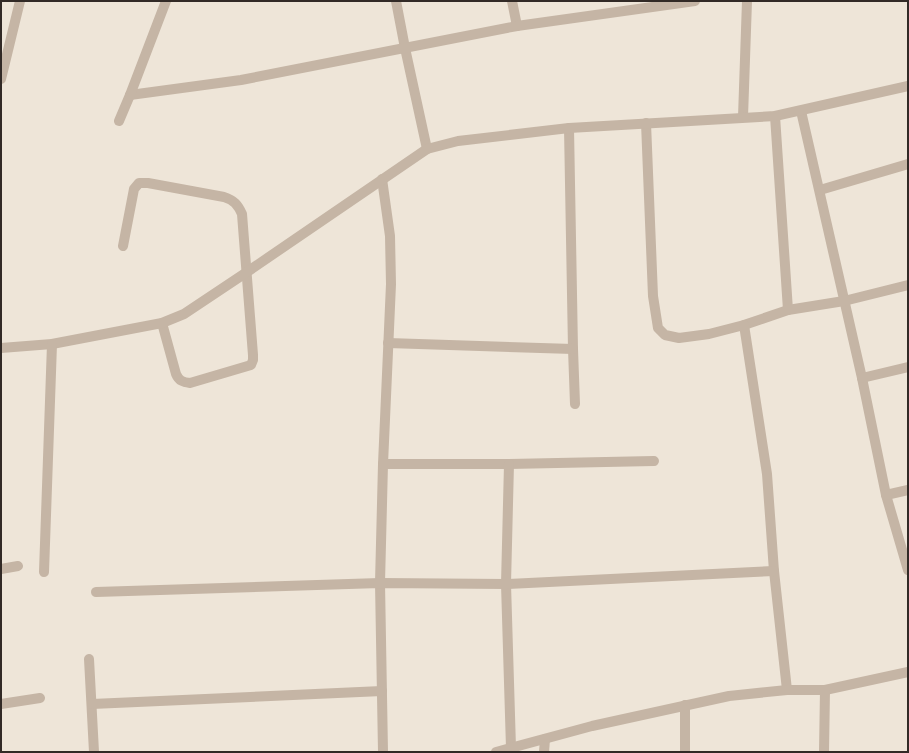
<svg xmlns="http://www.w3.org/2000/svg" width="909" height="753" font-family="'Titillium Web',sans-serif">
  <style>
    .lines { fill: none; stroke-linecap: round; stroke-linejoin: round }
    .minor { stroke: #c5b5a5; stroke-width: 10 }
  </style>
  <rect width="100%" height="100%" fill="#eee5d8"/>
  <g class="lines">
    <g class="minor">
      <path d="M396,1L405,48L427,149"/>
      <path d="M512,1L517,26"/>
      <path d="M1,79L20,1"/>
      <path d="M130,95L241,80L517,26L695,1"/>
      <path d="M801,111L862,378L886,495L908,570"/>
      <path d="M775,116L788,310"/>
      <path d="M743,117L747,1"/>
      <path d="M119,121L130,95L166,1"/>
      <path d="M646,123L653,296L658,328L665,335L679,338L709,334L744,325L788,310L844,301L908,285"/>
      <path d="M569,128L573,349L575,404"/>
      <path d="M382,179L390,236L391,284L383,464L380,583L383,752"/>
      <path d="M820,190L908,164"/>
      <path d="M123,246L134,189L139,183H148L224,197C234,200 238,205 242,214L253,355V360L251,365L190,383C183,382 179,381 176,374L162,323"/>
      <path d="M744,325L767,474L774,571L787,690"/>
      <path d="M388,343L573,349"/>
      <path d="M1,348L52,344L162,323L184,314L247,272L427,149L458,141L569,128L775,116L908,86"/>
      <path d="M862,378L908,367"/>
      <path d="M383,464H509L654,461"/>
      <path d="M509,464L506,584L511,748"/>
      <path d="M886,495L908,490"/>
      <path d="M1,569L18,566"/>
      <path d="M44,572L52,344"/>
      <path d="M96,592L380,583L506,584L774,571"/>
      <path d="M89,659L94,752"/>
      <path d="M1,704L40,698"/>
      <path d="M92,704L382,691"/>
      <path d="M496,752L592,726L729,696L787,690H825L908,672"/>
      <path d="M544,752L545,739"/>
      <path d="M685,752V705"/>
      <path d="M824,752L825,690"/>
    </g>
  </g>
  <rect width="909" height="753" fill="none" stroke="#322a26" stroke-width="4"/>
</svg>
